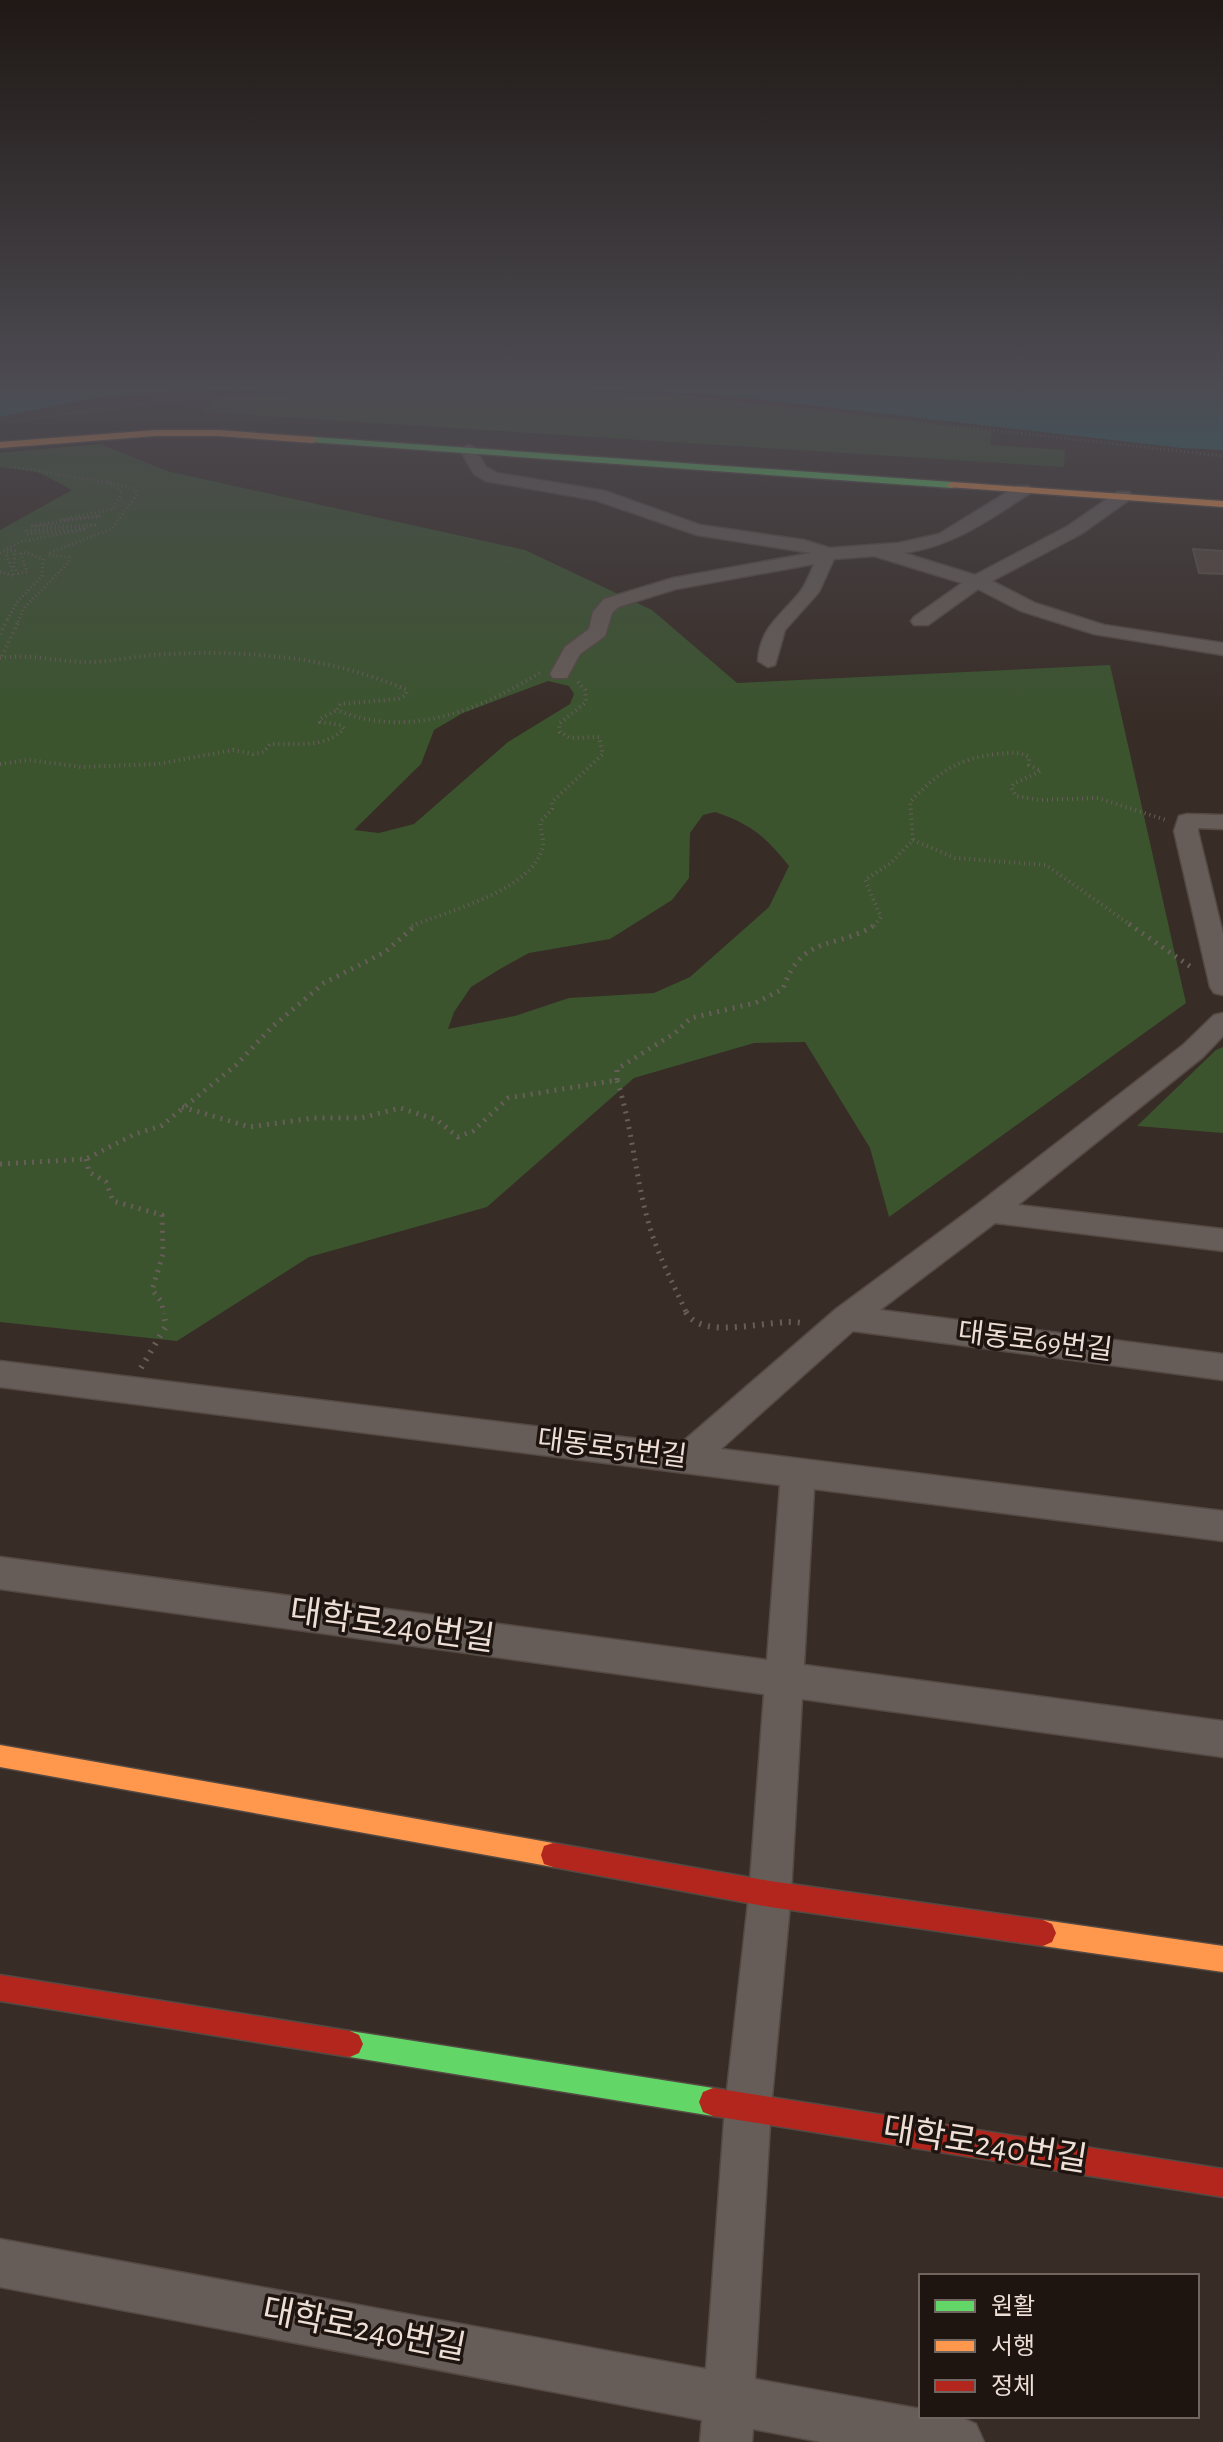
<svg xmlns="http://www.w3.org/2000/svg" width="1223" height="2442" font-family="'Alegreya Sans','Noto Sans KR',sans-serif">
  <style>
    .green { fill: #3b542e; fill-rule: evenodd }
    .water { fill: #206d71 }
    .building { fill: #54453d; stroke: #5a504b; stroke-width: 2 }
    .lines { fill: none; stroke-linecap: round; stroke-linejoin: round }
    .street-casing { stroke: #544943; stroke-width: 3 }
    .fast-casing { stroke: #544943; stroke-width: 3 }
    .slow-casing { stroke: #544943; stroke-width: 3 }
    .jam-casing { stroke: #544943; stroke-width: 3 }
    .path-far3 { stroke: #675e59; stroke-width: 3; stroke-dasharray: 1 3; stroke-linecap: butt }
    .path-far2 { stroke: #675e59; stroke-width: 4; stroke-dasharray: 1 4; stroke-linecap: butt }
    .path-far1 { stroke: #675e59; stroke-width: 5; stroke-dasharray: 2 6; stroke-linecap: butt }
    .path { stroke: #675e59; stroke-width: 6; stroke-dasharray: 2 7; stroke-linecap: butt }
    .street { fill: #675d58; fill-rule: evenodd }
    .fast { fill: #63d668; fill-rule: evenodd }
    .slow { fill: #ff974d; fill-rule: evenodd }
    .jam { fill: #b3261e; fill-rule: evenodd }
    .labels { text-anchor: middle; dominant-baseline: central; stroke-width: 7; stroke-linejoin: round; paint-order: stroke }
    .street-label { font-size: 28px; fill: #edded6; stroke: #1f1510 }
    .near-street-label { font-size: 34px; fill: #edded6; stroke: #1f1510 }
  </style>
  <rect width="100%" height="100%" fill="#382c26"/>
  <g class="green">
    <path d="M414,388L686,396L992,431L990,445L1065,450L1064,467L204,412L214,398Z"/>
    <path d="M100,444L167,471L525,550L652,610L737,683L1110,665L1186,1003L889,1217L870,1148L805,1042L754,1043L634,1078L487,1207L309,1257L177,1341L0,1322V530L72,490L38,472L0,467V453ZM548,681L569,686L574,694L570,704L508,742L414,824L379,833L354,830L421,764L434,730L463,713ZM715,812C751,824 766,837 789,866L769,907L690,977L654,993L569,998L515,1016L448,1029L454,1012L471,987L500,969L529,953L610,939L672,900L689,878L690,833L703,815Z"/>
    <path d="M1223,1047V1133L1137,1126L1216,1050Z"/>
  </g>
  <g class="water">
    <path d="M0,383H405L140,393L82,400L0,417Z"/>
    <path d="M426,383H1223V450L1182,448L712,394Z"/>
  </g>
  <path class="building" d="M1193,549L1223,551V574L1199,573Z"/>
  <g class="lines">
    <defs>
      <g id="street">
        <path d="M468,445L474,447L486,467L497,473L605,491L700,525L804,540L830,548L898,543L939,534L1017,486H1029L1032,490L1029,494C988,520 954,546 904,553L975,575L1068,526L1117,492H1129L1132,496L1129,500L1081,534L992,581L1035,603L1104,625L1223,643V655L1094,634L1021,611L978,589L928,625H914L911,621L914,617L962,583L874,556L834,559L819,592L785,630L775,665L768,667L758,661C760,627 780,617 800,592C806,584 810,574 814,564L676,589L618,607L612,613L605,636L580,654L567,678H553L550,674L565,647L589,629L593,612L604,599L673,578L811,553L697,535L595,500L486,481L474,474L460,450Z"/>
        <path d="M1187,814L1223,815V829L1198,828V831L1223,934V995L1214,993L1210,987L1174,831L1179,816Z"/>
        <path d="M1223,1013V1036L1203,1057L1018,1205L1223,1229V1251L995,1223L880,1310L1223,1354V1380L853,1331L721,1449L1223,1511V1541L814,1489L804,1665L1223,1721V1757L802,1699L791,1894L771,2108L755,2379L921,2409V2416H957L976,2424L984,2442H821L753,2429L752,2442H700L702,2420L0,2287V2239L706,2369L725,2108L749,1894L764,1694L0,1589V1557L767,1660L780,1485L0,1387V1361L680,1444L836,1309L978,1204L1183,1045L1214,1015Z"/>
      </g>
      <g id="fast">
        <path d="M313,437L952,482L957,485L952,488L310,442L308,440Z"/>
        <path d="M350,2031L713,2088L723,2092L727,2102L723,2112L713,2116L350,2057L341,2053L337,2044L341,2035Z"/>
      </g>
      <g id="slow">
        <path d="M156,430H218L313,437L318,440L313,443L218,436H156L0,448V442Z"/>
        <path d="M952,482L1223,501V507L948,487L947,485Z"/>
        <path d="M0,1745L553,1843L562,1846L565,1855L562,1864L553,1867L0,1767Z"/>
        <path d="M1043,1920L1223,1946V1972L1043,1946L1034,1942L1030,1933L1034,1924Z"/>
      </g>
      <g id="jam">
        <path d="M1223,383V387L1218,384V383Z"/>
        <path d="M553,1843L770,1881L1043,1920L1052,1924L1056,1933L1052,1942L1043,1946L770,1907L553,1867L544,1864L541,1855L544,1846Z"/>
        <path d="M0,1975L350,2031L359,2035L363,2044L359,2053L350,2057L0,2001Z"/>
        <path d="M713,2088L1223,2169V2197L713,2116L703,2112L699,2102L703,2092Z"/>
      </g>
    </defs>
    <use href="#street" class="street-casing"/>
    <use href="#fast" class="fast-casing"/>
    <use href="#slow" class="slow-casing"/>
    <use href="#jam" class="jam-casing"/>
    <g class="path-far3">
      <path d="M9,422L137,404L268,393L414,388L686,396L1223,456"/>
      <path d="M15,467L121,485L135,489L137,494L113,528L47,554"/>
      <path d="M0,553L20,542L84,529L28,534L24,531L95,525L30,526L101,516L59,520L113,509L123,492L106,481"/>
      <path d="M0,572L14,576L6,553L12,550L15,551L14,567L18,573L27,572L21,554L24,552L43,559L42,576L17,602L6,622"/>
      <path d="M18,622L24,608L69,562V557L48,555"/>
    </g>
    <g class="path-far2">
      <path d="M0,634L7,620"/>
      <path d="M2,656L19,620"/>
      <path d="M0,658C31,653 61,663 92,662C113,661 133,657 153,655C241,649 326,655 407,690L406,695L398,699L340,704L337,710C408,740 480,710 541,672"/>
      <path d="M0,764L28,760L83,767L158,764L233,750L253,754L264,752L270,744C296,743 324,749 344,729L341,725L320,722V719L337,710"/>
      <path d="M913,840L955,858L1046,865L1132,926"/>
      <path d="M412,926C449,910 533,891 543,846C544,838 540,829 541,821L552,809V802L603,754L599,737L570,738L560,732L559,724L586,702L585,690L577,681"/>
      <path d="M874,926L881,917L865,880L891,863L913,840L910,802C938,773 957,758 998,754C1010,753 1018,751 1029,757V765L1041,771L1013,784L1011,788L1016,796L1039,800L1098,798L1166,820"/>
    </g>
    <g class="path-far1">
      <path d="M1129,924L1191,967"/>
      <path d="M617,1080V1069L675,1033L691,1018L755,1003L783,989C802,932 839,950 876,924"/>
      <path d="M182,1107L250,1127L313,1118H361L400,1108L437,1120L458,1137L473,1131L508,1098L617,1080C632,1126 635,1175 648,1221C657,1254 673,1283 687,1314"/>
      <path d="M86,1159L89,1172L106,1182L113,1201L162,1215L163,1254L152,1290L161,1301L164,1314"/>
      <path d="M0,1164L86,1159L135,1134L161,1126L236,1065L272,1027L324,983L385,952L417,924"/>
    </g>
    <g class="path">
      <path d="M686,1312C703,1343 773,1317 802,1323"/>
      <path d="M141,1368L166,1326L163,1312"/>
    </g>
    <use href="#street" class="street"/>
    <use href="#fast" class="fast"/>
    <use href="#slow" class="slow"/>
    <use href="#jam" class="jam"/>
  </g>
  <linearGradient id="sky" x2="0" y2="1"><stop stop-color="#1f1815"/><stop offset="0.53" stop-color="#4d4b52"/><stop offset="1" stop-color="#4d4b52" stop-opacity="0"/></linearGradient>
  <rect width="1223" height="725" fill="url(#sky)"/>
  <g class="labels">
    <g class="street-label">
      <text transform="translate(1035 1342) rotate(7)">대동로69번길</text>
      <text transform="translate(612 1449) rotate(7)">대동로51번길</text>
    </g>
    <g class="near-street-label">
      <text transform="translate(392 1626) rotate(8)">대학로240번길</text>
      <text transform="translate(985 2145) rotate(9)">대학로240번길</text>
      <text transform="translate(364 2330) rotate(11)">대학로240번길</text>
    </g>
  </g>
  <rect x="919" y="2274" width="280" height="144" fill="#1f1510" stroke="#71655f" stroke-width="2"/>
  <rect x="935" y="2300" width="40" height="12" fill="#63d668" stroke="#71655f" stroke-width="2"/>
  <text x="991" y="2314" font-size="24" fill="#edded6">원활</text>
  <rect x="935" y="2340" width="40" height="12" fill="#ff974d" stroke="#71655f" stroke-width="2"/>
  <text x="991" y="2354" font-size="24" fill="#edded6">서행</text>
  <rect x="935" y="2380" width="40" height="12" fill="#b3261e" stroke="#71655f" stroke-width="2"/>
  <text x="991" y="2394" font-size="24" fill="#edded6">정체</text>
</svg>
